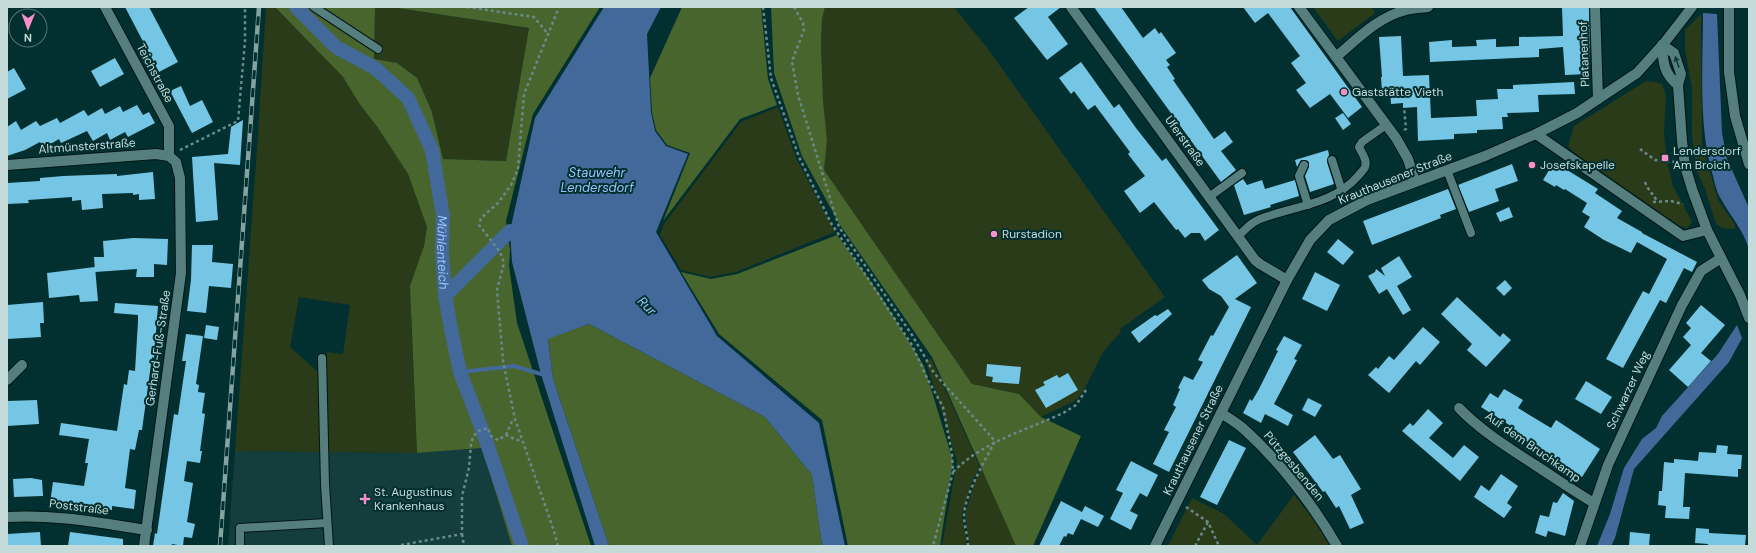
<svg xmlns="http://www.w3.org/2000/svg" width="1756" height="553" font-family="'DM Sans',sans-serif">
  <style>
    .built { fill: #133e3d }
    .green { fill: #293b19 }
    .forest { fill: #48652d }
    .water { fill: #43699a }
    .lines { fill: none; stroke-linecap: round; stroke-linejoin: round }
    .stream { stroke: #43699a; stroke-width: 4 }
    .canal { stroke: #43699a; stroke-width: 14 }
    .building { fill: #75c6e4 }
    .service-casing { stroke: #021615; stroke-width: 10 }
    .minor-casing { stroke: #021615; stroke-width: 12 }
    .tertiary-casing { stroke: #021615; stroke-width: 12 }
    .path { stroke: #688a89; stroke-width: 2.5; stroke-dasharray: 3 3; stroke-linecap: butt }
    .service { stroke: #557f7e; stroke-width: 8 }
    .minor { stroke: #557f7e; stroke-width: 10 }
    .tertiary { stroke: #557f7e; stroke-width: 10 }
    .rail-casing { stroke: #85a3a2; stroke-width: 4.5 }
    .rail { stroke: #023030; stroke-width: 3; stroke-dasharray: 9; stroke-linecap: butt }
    .oneway { fill: #0e3c3c }
    .poi-dot { fill: #f98fc8; stroke: #023030; stroke-width: 1.5 }
    .labels { text-anchor: middle; dominant-baseline: central; stroke-width: 4; stroke-linejoin: round; paint-order: stroke }
    .street-label { font-size: 12px; fill: #c5dbda; stroke: #023030 }
    .poi-label { font-size: 12px; fill: #c5dbda; stroke: #023030; text-anchor: start }
    .water-label { font-size: 13px; font-style: italic; fill: #97c4fe; stroke: #023030 }
  </style>
  <rect width="100%" height="100%" fill="#023030"/>
  <path class="built" d="M482,448L512,546H228L235,451L417,453Z"/>
  <g class="green">
    <path d="M266,7H275L343,77L359,103L378,128L408,174L427,227L424,246L418,266L411,317L417,453L327,452V352L343,354L350,305L299,297L290,347L318,372L320,452L235,451L257,148Z"/>
    <path d="M375,7H391L529,28L506,161L443,159L432,112L374,59Z"/>
    <path d="M825,7H954L988,49L1165,297L1120,329L1121,332L1103,352L1084,390L1077,399L1073,402L1041,417L1019,394L972,384L824,170L827,140L823,100L821,44L822,19Z"/>
    <path d="M1313,7H1372L1375,13L1338,41Z"/>
    <path d="M1701,14L1702,144L1718,200L1735,225V229L1722,228L1716,224L1705,189L1697,171L1692,136V88L1685,50V30Z"/>
    <path d="M1646,81L1655,82L1662,84L1666,96L1664,134L1667,162L1673,186L1692,222L1687,228L1678,225L1572,151L1568,146L1574,126Z"/>
    <path d="M778,107L796,158L835,232L736,272L710,277L681,270L660,235L664,224L741,122Z"/>
    <path d="M931,358L980,467L972,482L962,514L967,546H942L957,461L926,362Z"/>
    <path d="M982,468L1016,545V546H969L965,514L974,483Z"/>
    <path d="M1294,495L1321,528L1330,546H1168L1192,498L1224,514L1257,545Z"/>
  </g>
  <g class="forest">
    <path d="M275,7H375L374,59L397,63L417,78L432,112L443,159L506,161L529,28L391,7H600L533,114L506,221L510,250L509,266L517,323L591,546H512L482,448L417,453L410,286L424,246L427,227L408,174L378,128L359,103L343,77Z"/>
    <path d="M682,7H761L768,79L777,105L740,119L663,221L690,153L667,145L656,130L652,112L650,78Z"/>
    <path d="M771,7H825L822,19L821,44L823,100L827,140L824,170L972,384L1019,394L1041,417L1081,436L1033,546H1016L932,357L840,225L802,156L774,73Z"/>
    <path d="M837,235L879,293L924,366L953,461L940,546H848L822,420L719,334L681,272L711,279L737,274Z"/>
    <path d="M589,324L765,417L812,475L822,546H609L553,379L548,338Z"/>
  </g>
  <g class="water">
    <path d="M604,7H661L647,34L651,112L655,131L666,146L688,154L656,232L717,336L819,423L845,546H822L812,475L765,417L589,324L548,339L553,379L609,546H595L541,374L512,262L510,231L535,118Z"/>
    <path d="M1703,13L1717,14L1722,133L1727,159L1749,208V250C1744,230 1730,216 1721,199C1717,193 1715,184 1713,176C1698,126 1703,65 1703,13Z"/>
    <path d="M1737,325L1742,338L1729,362L1634,469L1615,538L1611,546H1597L1610,514L1624,468L1642,439L1656,428L1662,416L1718,354Z"/>
  </g>
  <g class="lines">
    <path class="stream" d="M460,372L514,366L541,374"/>
    <g class="canal">
      <path id="s1" d="M296,7L336,47L375,68L408,98L432,150L443,216L442,250L445,296L453,339L460,372L483,432L522,546"/>
      <path d="M445,296L510,231"/>
    </g>
  </g>
  <g class="building">
    <path d="M125,7H149L178,62L159,72Z"/>
    <path d="M1029,7H1061L1048,17L1068,44L1047,60L1014,18Z"/>
    <path d="M1094,7H1121L1143,38L1155,28L1159,34L1161,32L1176,53L1166,60L1170,65L1167,67L1175,79L1173,80L1214,139L1225,131L1233,142L1221,151L1236,170L1221,182Z"/>
    <path d="M1243,7H1290L1362,107L1348,118L1330,94L1310,108L1296,90L1306,83L1291,63L1300,56L1268,13L1255,23Z"/>
    <path d="M1562,7H1589L1590,60H1586L1587,74L1565,75L1563,47L1539,49V57L1430,62L1429,42L1452,40V47L1477,46L1476,40L1496,39V47L1519,46V37L1563,36Z"/>
    <path d="M1401,36L1403,76L1429,75L1431,118L1477,116L1476,100L1498,99L1497,89H1513V85L1574,82L1575,94L1538,95L1539,112L1507,113L1508,117H1502L1503,129L1477,130V133L1454,134V139L1418,141L1417,107L1403,108V103L1391,104L1390,90L1382,91L1381,77H1382L1379,37Z"/>
    <path d="M115,58L124,74L100,87L91,71Z"/>
    <path d="M1081,62L1114,108L1119,104L1136,128L1162,161L1166,158L1219,230L1205,241L1200,233H1191L1185,238L1178,229L1176,230L1154,202L1140,213L1124,191L1145,176L1128,154L1130,152L1095,105L1088,110L1074,91L1071,94L1059,78Z"/>
    <path d="M14,68L26,89L7,99V72Z"/>
    <path d="M181,86L190,106L202,100L213,122L192,133L170,91Z"/>
    <path d="M137,105L143,115L149,112L155,123L128,137L125,132L110,140L107,133L93,141L87,131L61,143L59,139L44,148L40,142L25,150L7,156V127L16,121L21,130L36,121L40,126L57,118L60,123L84,110L88,116L102,108L105,114L120,106L123,112Z"/>
    <path d="M1343,113L1351,124L1343,130L1335,118Z"/>
    <path d="M243,120L240,165L214,163L218,220L196,222L192,157L228,154L231,127Z"/>
    <path d="M1328,150L1329,155L1327,162L1334,184L1310,192L1305,176L1309,167V162L1306,160H1301L1297,167L1295,160Z"/>
    <path d="M1554,162L1598,189L1595,193L1622,211L1617,218L1642,232V233L1697,262L1692,272L1684,268L1666,303L1660,300L1623,368L1606,359L1643,291L1649,294L1667,259L1637,242L1631,253L1604,240L1584,227L1590,217L1582,212L1587,203L1565,189L1564,190L1556,185L1555,187L1543,180Z"/>
    <path d="M1512,164L1518,181L1495,189L1499,201L1469,212L1458,185Z"/>
    <path d="M153,172L155,199L139,200V194L133,195V193L102,194L103,208L82,210L81,200L72,201V197L28,200L29,203L7,204V183L40,181V178L63,176L117,174V176Z"/>
    <path d="M1243,179L1247,185L1262,180L1265,189L1295,180L1299,196L1270,205L1271,207L1244,215L1234,185Z"/>
    <path d="M1448,189L1456,209L1440,215L1441,218L1372,245L1363,221Z"/>
    <path d="M1509,207L1513,217L1500,222L1496,213Z"/>
    <path d="M133,238L168,239L167,265L154,264V277H136L137,269L95,272L94,257H104L103,241Z"/>
    <path d="M1338,239L1354,252L1343,265L1327,252Z"/>
    <path d="M192,245H213L212,262L233,264L231,288L209,286L206,313L187,311L191,280Z"/>
    <path d="M1237,255L1257,283L1235,299L1251,307L1169,472L1153,464L1169,432L1164,430L1176,407L1173,405L1180,389L1178,388L1184,376L1193,380L1203,362L1198,360L1211,335L1213,336L1229,307L1221,296L1209,289L1202,280Z"/>
    <path d="M1399,256L1412,277L1397,286L1411,310L1403,315L1387,289L1379,294L1368,276L1375,272L1376,269L1385,276L1381,268Z"/>
    <path d="M95,267L98,301L80,302L79,295L49,298L47,273Z"/>
    <path d="M1315,272L1340,285L1327,311L1302,299Z"/>
    <path d="M1505,280L1512,288L1504,296L1496,288Z"/>
    <path d="M1457,297L1500,337L1503,333L1511,340L1486,367L1467,350L1472,344L1441,314Z"/>
    <path d="M43,302L44,323H40L41,337L7,339V305Z"/>
    <path d="M115,303L158,306L154,358L152,357L142,430H139L135,450L130,449L125,488L136,490L134,509L112,506V510L84,506V507L78,506V508L50,503L53,482L84,486L88,463H85L89,439L59,435L61,423L117,431L124,384L127,385L129,370L135,371L138,322V315L114,313Z"/>
    <path d="M1701,305L1725,325L1701,353L1711,361L1688,387L1669,370L1691,345L1683,337L1691,328L1686,323Z"/>
    <path d="M1168,309L1172,314L1139,343L1131,332L1155,315L1157,316Z"/>
    <path d="M206,325L219,327L217,340L204,338Z"/>
    <path d="M1423,327L1440,342L1420,365L1416,361L1389,393L1368,375L1376,367L1378,369L1389,356L1394,360Z"/>
    <path d="M186,334L203,336L196,384L199,385L198,392L205,393L202,413L205,414L200,451H202L200,463L187,461L184,481L193,483L187,522L195,524L192,538L184,537L183,546L172,544V546H153L155,533L157,534L174,414L178,415L186,361H182Z"/>
    <path d="M1284,336L1302,345L1294,359L1297,360L1274,404L1293,415L1288,426L1265,414L1261,423L1243,413L1250,399L1252,401L1259,389L1278,351L1276,350Z"/>
    <path d="M987,364L1021,367L1019,384L992,382L993,377L986,376Z"/>
    <path d="M1068,373L1078,390L1046,408L1035,390L1045,385L1043,382L1057,375L1059,378Z"/>
    <path d="M1586,381L1612,397L1601,414L1575,399Z"/>
    <path d="M1504,389L1523,400L1518,408L1551,428L1556,420L1600,449L1582,477L1511,431L1514,428L1481,407L1490,393L1498,398Z"/>
    <path d="M1308,398L1322,405L1315,417L1302,410Z"/>
    <path d="M37,400L39,424L7,426V401Z"/>
    <path d="M1428,409L1443,423L1429,438L1453,458L1464,445L1479,457L1460,481L1402,431L1410,423L1413,426Z"/>
    <path d="M1315,435L1333,459L1340,455L1361,489L1351,495L1364,523L1350,529L1339,506L1336,508L1325,491L1323,492L1293,452Z"/>
    <path d="M1229,440L1246,448L1217,505L1200,497Z"/>
    <path d="M1717,445L1728,446L1727,454L1742,455L1741,469H1738V477L1685,473L1683,507H1690L1689,519L1665,518L1666,506L1658,505L1659,491H1662L1664,462L1674,463V459L1698,461L1699,452L1716,453Z"/>
    <path d="M1131,461L1158,475L1147,497L1140,493L1130,511L1138,515L1131,530L1110,519L1123,493L1116,490Z"/>
    <path d="M1501,474L1518,486L1507,503L1512,507L1504,518L1474,497L1481,485L1489,491Z"/>
    <path d="M31,478L42,480L43,496L14,497L13,479Z"/>
    <path d="M1563,493L1574,501L1565,536L1548,531L1546,537L1535,533L1540,515L1549,517L1553,502L1557,503Z"/>
    <path d="M1061,501L1082,512L1085,506L1104,516L1098,527L1081,519L1073,535L1068,533L1066,537L1064,536L1059,546H1039Z"/>
    <path d="M1696,528L1709,529V533L1746,535L1745,546H1708V544L1695,543Z"/>
    <path d="M40,532L41,546H7V534Z"/>
    <path d="M70,532L123,539V546H68Z"/>
    <path d="M1630,532L1650,534L1649,546H1629Z"/>
  </g>
  <g class="lines">
    <defs>
      <g id="service">
        <path d="M314,7L378,49"/>
        <path d="M1332,160L1342,191"/>
        <path d="M1304,165L1299,176L1308,205"/>
        <path d="M1447,170L1471,233"/>
        <path d="M1209,197L1242,173"/>
        <path d="M1238,236C1245,230 1251,222 1260,219C1293,206 1333,205 1358,176C1360,173 1364,170 1365,167C1368,160 1361,152 1359,147L1362,142L1386,125"/>
        <path d="M322,358L325,484L329,546"/>
        <path d="M240,546V528L327,523"/>
      </g>
      <g id="minor">
        <path d="M105,7L169,126V156"/>
        <path d="M1071,7L1255,260L1260,264L1287,280"/>
        <path d="M1299,7L1396,138L1408,159L1415,182"/>
        <path d="M1595,7L1598,99"/>
        <path d="M1729,7V72L1735,116L1749,164"/>
        <path d="M1662,45L1674,53L1681,74L1678,85L1682,141L1685,166L1692,189L1707,230L1740,295L1749,318"/>
        <path d="M1662,45C1663,63 1664,74 1678,85"/>
        <path d="M1336,57C1357,39 1378,17 1406,10C1413,8 1421,8 1428,7"/>
        <path d="M1536,134L1683,236L1707,230"/>
        <path d="M7,165L156,154L169,156"/>
        <path d="M7,380L22,365"/>
        <path d="M1459,408C1481,431 1509,448 1535,465C1555,478 1574,491 1594,503"/>
        <path d="M1221,413C1229,418 1239,424 1246,431C1280,462 1314,506 1337,546"/>
        <path d="M7,517C54,514 100,523 147,530"/>
        <path d="M144,546L181,273L180,178L176,162L169,156"/>
        <path d="M1580,546L1608,465L1682,305L1701,271L1721,258"/>
      </g>
      <path id="tertiary" d="M1155,546L1287,280L1310,240L1329,220L1367,200L1485,156L1536,134L1577,113L1637,73L1665,42L1692,7"/>
    </defs>
    <use href="#service" class="service-casing"/>
    <use href="#minor" class="minor-casing"/>
    <use href="#tertiary" class="tertiary-casing"/>
    <g class="path">
      <path d="M467,7L534,17L548,34"/>
      <path d="M763,7L771,78L799,157L831,223L912,345L927,378L943,407L952,454L953,472L933,546"/>
      <path d="M794,7L803,23L804,30L792,61L798,95L839,227L912,335L934,373L995,441C985,461 965,494 964,515C964,526 968,536 968,546"/>
      <path d="M1404,130L1406,129L1404,107"/>
      <path d="M1640,149L1655,160L1675,162"/>
      <path d="M180,150L238,121L245,41V7"/>
      <path d="M1645,182C1648,190 1653,194 1657,201"/>
      <path d="M1653,202L1671,201L1683,204"/>
      <path d="M506,435L512,421L515,419"/>
      <path d="M953,472C985,440 1026,431 1065,412L1076,405L1086,390"/>
      <path d="M1186,507L1208,522L1219,546"/>
      <path d="M462,534L464,546"/>
      <path d="M401,545L462,534V496L469,468L471,444L473,437L478,431L488,428L491,436L498,440L506,435L517,440H521"/>
      <path d="M558,546L553,528L515,419L503,361L497,290L504,263L500,252L479,225L481,218L498,203L511,185L518,169L524,94L559,7"/>
      <path d="M1195,546L1208,522"/>
    </g>
    <use href="#service" class="service"/>
    <use href="#minor" class="minor"/>
    <use href="#tertiary" class="tertiary"/>
    <defs>
      <path id="rail" d="M220,546L259,7"/>
    </defs>
    <use href="#rail" class="rail-casing"/>
    <use href="#rail" class="rail"/>
  </g>
  <defs><path id="oneway-solid" d="M-6-.8H1V-3.2L6.5 0L1 3.2V.8H-6Z"/></defs>
  <use class="oneway" href="#oneway-solid" transform="translate(1677 62) rotate(-109)"/>
  <g class="poi-dot">
    <circle cx="1344" cy="92" r="4"/>
    <rect x="1661" y="154" width="8" height="8" rx="2"/>
    <circle cx="1532" cy="165" r="4"/>
    <circle cx="994" cy="234" r="4"/>
    <path d="M363 493h4v4h4v4h-4v4h-4v-4h-4v-4h4z"/>
  </g>
  <g class="labels">
    <g class="street-label">
      <text transform="translate(1584 54) rotate(-92)">Platanenhof</text>
      <text transform="translate(155 73) rotate(62)">Teichstraße</text>
      <text transform="translate(1185 141) rotate(54)">Uferstraße</text>
      <text transform="translate(87 146) rotate(-4)">Altmünsterstraße</text>
      <text transform="translate(1395 178) rotate(-22)">Krauthausener Straße</text>
      <text transform="translate(158 348) rotate(-82)">Gerhard-Fuß-Straße</text>
      <text transform="translate(1628 390) rotate(-65)">Schwarzer Weg</text>
      <text transform="translate(1193 440) rotate(-64)">Krauthausener Straße</text>
      <text transform="translate(1533 447) rotate(35)">Auf dem Bruchkamp</text>
      <text transform="translate(1294 466) rotate(50)">Pützgesbenden</text>
      <text transform="translate(79 507) rotate(7)">Poststraße</text>
    </g>
    <g class="poi-label">
      <text x="1352" y="92">Gaststätte Vieth</text>
      <text x="1673" y="151">Lendersdorf<tspan x="1673" dy="14">Am Broich</tspan></text>
      <text x="1540" y="165">Josefskapelle</text>
      <text x="1002" y="234">Rurstadion</text>
      <text x="374" y="492">St. Augustinus<tspan x="374" dy="14">Krankenhaus</tspan></text>
    </g>
    <g class="water-label">
      <text x="597" y="172">Stauwehr<tspan x="597" dy="15">Lendersdorf</tspan></text>
      <text stroke="none"><textPath href="#s1" startOffset="306">Mühlenteich</textPath></text>
      <text transform="translate(647 306) rotate(45)">Rur</text>
    </g>
  </g>
  <rect width="1756" height="553" fill="none" stroke="#c5dbda" stroke-width="16"/>
  <g transform="translate(28 28) rotate(181)"><circle r="19" fill="#023030" stroke="#507474"/>
  <path d="M0-3L7 15L0 10L-7 15Z" fill="#f98fc8"/>
  <text y="-6" font-size="11" font-weight="bold" text-anchor="middle" fill="#c5dbda">N</text>
  </g>
</svg>
